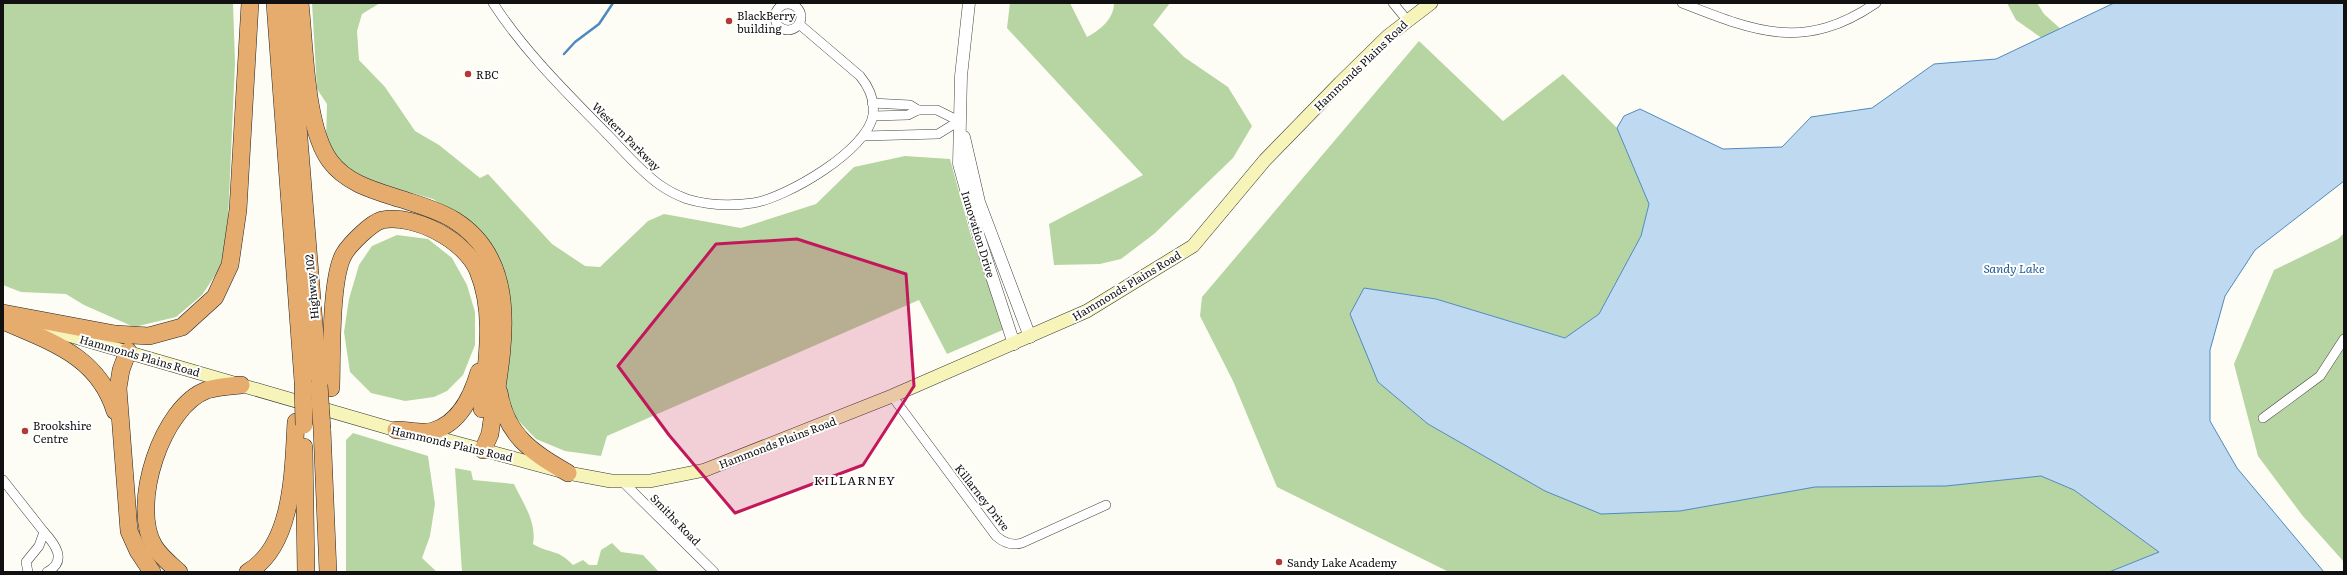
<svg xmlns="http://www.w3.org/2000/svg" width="2347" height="575" font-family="Literata,serif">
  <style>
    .forest { fill: #b6d5a2 }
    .water { fill: #bfdaf0; stroke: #4e8abf }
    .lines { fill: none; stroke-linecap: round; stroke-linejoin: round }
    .stream { stroke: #4e8abf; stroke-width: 2.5 }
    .minor-casing { stroke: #444; stroke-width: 10 }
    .tertiary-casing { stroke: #444; stroke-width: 13 }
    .secondary-casing { stroke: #333; stroke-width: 14 }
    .motorway-casing { stroke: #222; stroke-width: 18 }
    .minor { stroke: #fff; stroke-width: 9 }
    .tertiary { stroke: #fff; stroke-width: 12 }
    .secondary { stroke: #f6f4b8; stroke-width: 13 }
    .motorway { stroke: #e5ac6d; stroke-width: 17 }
    .motorway-bridge-casing { stroke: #222; stroke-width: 18; stroke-linecap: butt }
    .motorway-bridge { stroke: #e5ac6d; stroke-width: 17 }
    .marked { fill: #c2185b; fill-opacity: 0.2; stroke: #c2185b; stroke-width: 3; stroke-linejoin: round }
    .poi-dot { fill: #b23937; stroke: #fff; stroke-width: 1.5 }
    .labels { text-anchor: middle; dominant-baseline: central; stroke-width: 4; stroke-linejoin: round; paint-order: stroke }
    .poi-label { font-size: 11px; fill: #111; stroke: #fff; text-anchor: start }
    .street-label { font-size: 11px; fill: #111; stroke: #fff }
    .water-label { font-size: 12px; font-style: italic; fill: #265d96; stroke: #fff }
    .neighbourhood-label { font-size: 12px; letter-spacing: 1px; fill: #111; stroke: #fff }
  </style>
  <rect width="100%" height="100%" fill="#fefdf5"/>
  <g class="forest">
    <path d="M3,3H233L235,63L228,219L222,265L202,295L176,317L134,327L84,305L66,294L21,292L3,285Z"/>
    <path d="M312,3H380L362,14L357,31L359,60L385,87L415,131L439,145L480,178L488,174L552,244L585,266L600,267L648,221L664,214L741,228L816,204L854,167L905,156L950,159L971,236L1005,329L947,354L919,300L607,436L601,456L565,451L536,439L511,413L504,375L510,335L511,306L503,267L489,243L467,221L433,199L387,186L345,169L326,140L327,104L317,89Z"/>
    <path d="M1010,3H1070L1087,37C1100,30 1114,19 1114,3H1170L1153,25L1184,57L1228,87L1252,126L1233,158L1154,234L1121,259L1100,264L1054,265L1049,224L1143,175L1007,28Z"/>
    <path d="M2007,3H2037L2044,14L2063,31L2046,41L2016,20Z"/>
    <path d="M1419,41L1503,121L1563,74L1617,128L1649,204L1641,236L1599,314L1566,338L1436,299L1364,288L1378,382L1428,424L1545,491L1680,511L1815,487L1946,486L2041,476L2074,490L2159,552L2108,572H1449L1277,487L1233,381L1200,316L1202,297Z"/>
    <path d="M2344,233V562L2302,515L2258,456L2234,364L2274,270L2338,239Z"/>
    <path d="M397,235L428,239L452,258L467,285L475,312V345L463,375L447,391L434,397L405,401L371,393L350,372L344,332L349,299L359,265L372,246Z"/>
    <path d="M353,433L428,456L435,504L430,536L422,558L437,572H346V440Z"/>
    <path d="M455,468L471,471L473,480L514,484C523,503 537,522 533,544C549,554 557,548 573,565L583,560L589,565H597L601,550L612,543L621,552L643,555L659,572H462Z"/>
  </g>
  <path class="water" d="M2114,3H2344V181L2255,250L2225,296L2210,350V421L2237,468L2324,572H2109L2159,552L2074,490L2041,476L1946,486L1815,487L1680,511L1601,514L1545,491L1428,424L1378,382L1350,314L1364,288L1436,299L1565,338L1599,314L1641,236L1649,204L1617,128L1624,116L1640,109L1723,149L1782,147L1811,117L1872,108L1934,64L1996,59Z"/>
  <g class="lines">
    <path class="stream" d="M564,54L575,42L599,24L613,3"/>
    <defs>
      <g id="minor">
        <path d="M493,3C524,51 566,92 606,133C623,150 640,171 660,185C667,190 679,196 687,199C707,205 732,206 753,203C786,198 868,150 873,115C875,101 869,87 860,76L799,24"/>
        <path d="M1393,3L1407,20"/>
        <path d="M1682,3C1756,32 1804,52 1876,3"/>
        <circle cx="788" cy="17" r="13"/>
        <path d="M872,103L910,105L918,110"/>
        <path d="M873,116L908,115L918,110H937L959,121"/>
        <path d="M864,136L938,134L959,121"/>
        <path d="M892,396L996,536C1004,543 1012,546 1022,543L1106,505"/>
        <path d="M2263,418L2320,376L2344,339"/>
        <path d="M3,480L44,532"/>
        <path d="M623,482L714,572"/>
        <path d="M28,572L26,562L39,546L44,532C55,544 68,561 47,572"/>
      </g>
      <g id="tertiary">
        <path d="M969,3L961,76L959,164L979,237L1014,344"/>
        <path d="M964,137L979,202L1030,337"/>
      </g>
      <path id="secondary" d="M44,328L396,430L442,439L568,473L611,481H650L705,470L892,396L1087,311L1193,246L1265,160L1340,83L1388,36L1431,3"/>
      <g id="motorway">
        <path d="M275,3L303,381"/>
        <path d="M288,3L319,385"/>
        <path d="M300,3C305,47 305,127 330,161C347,184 376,191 401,199C419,205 438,210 454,220C528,266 499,363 490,434L483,450"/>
        <path d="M3,313L115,334L149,336L182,327L215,297L230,265L238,210L250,3"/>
        <path d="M3,321C51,342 98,356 115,411"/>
        <path d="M128,351L121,370L118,388L129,531L138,551L152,572"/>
        <path d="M331,388C332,357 330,278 344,254C350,244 371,223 382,220C415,214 465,240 478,271C496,314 486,365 482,409"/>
        <path d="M499,392C506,436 532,452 568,473"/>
        <path d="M322,429L328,572"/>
        <path d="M396,430C407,430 423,434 433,431C460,423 472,396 479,372"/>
        <path d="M304,447L306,572"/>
        <path d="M179,572C170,564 160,556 154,546C130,505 162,406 207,390C217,387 230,386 241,385"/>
        <path d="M248,572C294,545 293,469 296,422"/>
      </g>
    </defs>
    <use href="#minor" class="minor-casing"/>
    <use href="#tertiary" class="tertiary-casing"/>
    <use href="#secondary" class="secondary-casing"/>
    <use href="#motorway" class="motorway-casing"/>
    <use href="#minor" class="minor"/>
    <use href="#tertiary" class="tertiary"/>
    <use href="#secondary" class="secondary"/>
    <use href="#motorway" class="motorway"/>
    <defs>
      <g id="motorway-bridge">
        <path d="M303,381L304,425"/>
        <path d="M319,385L322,429"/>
      </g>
    </defs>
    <use href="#motorway-bridge" class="motorway-bridge-casing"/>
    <use href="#motorway-bridge" class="motorway-bridge"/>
  </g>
  <path class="marked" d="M797,239L906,274L914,386L863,465L735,513L669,435L618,366L716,244Z"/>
  <g class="poi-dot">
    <circle cx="729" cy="21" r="4"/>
    <circle cx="468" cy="74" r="4"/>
    <circle cx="25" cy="431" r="4"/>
    <circle cx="1279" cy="562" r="4"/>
  </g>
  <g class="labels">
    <g class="poi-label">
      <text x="737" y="15">BlackBerry<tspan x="737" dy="13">building</tspan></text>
      <text x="476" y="74">RBC</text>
      <text x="33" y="425">Brookshire<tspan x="33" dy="13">Centre</tspan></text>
      <text x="1287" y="562">Sandy Lake Academy</text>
    </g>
    <g class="street-label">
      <text transform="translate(1360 65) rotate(-44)">Hammonds Plains Road</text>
      <text transform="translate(627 136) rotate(45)">Western Parkway</text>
      <text transform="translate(979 234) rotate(73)">Innovation Drive</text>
      <text transform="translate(1126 285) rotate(-31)">Hammonds Plains Road</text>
      <text transform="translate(311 287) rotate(-95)">Highway 102</text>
      <text transform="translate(140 355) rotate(16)">Hammonds Plains Road</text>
      <text transform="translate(777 442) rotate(-21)">Hammonds Plains Road</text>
      <text transform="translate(452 443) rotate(13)">Hammonds Plains Road</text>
      <text transform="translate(983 497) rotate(52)">Killarney Drive</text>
      <text transform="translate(676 519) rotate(46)">Smiths Road</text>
    </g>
    <g class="water-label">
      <text x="2014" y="268">Sandy Lake</text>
    </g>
    <g class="neighbourhood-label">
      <text x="855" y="480">KILLARNEY</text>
    </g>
  </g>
  <rect width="2347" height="575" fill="none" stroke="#111111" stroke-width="8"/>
</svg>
